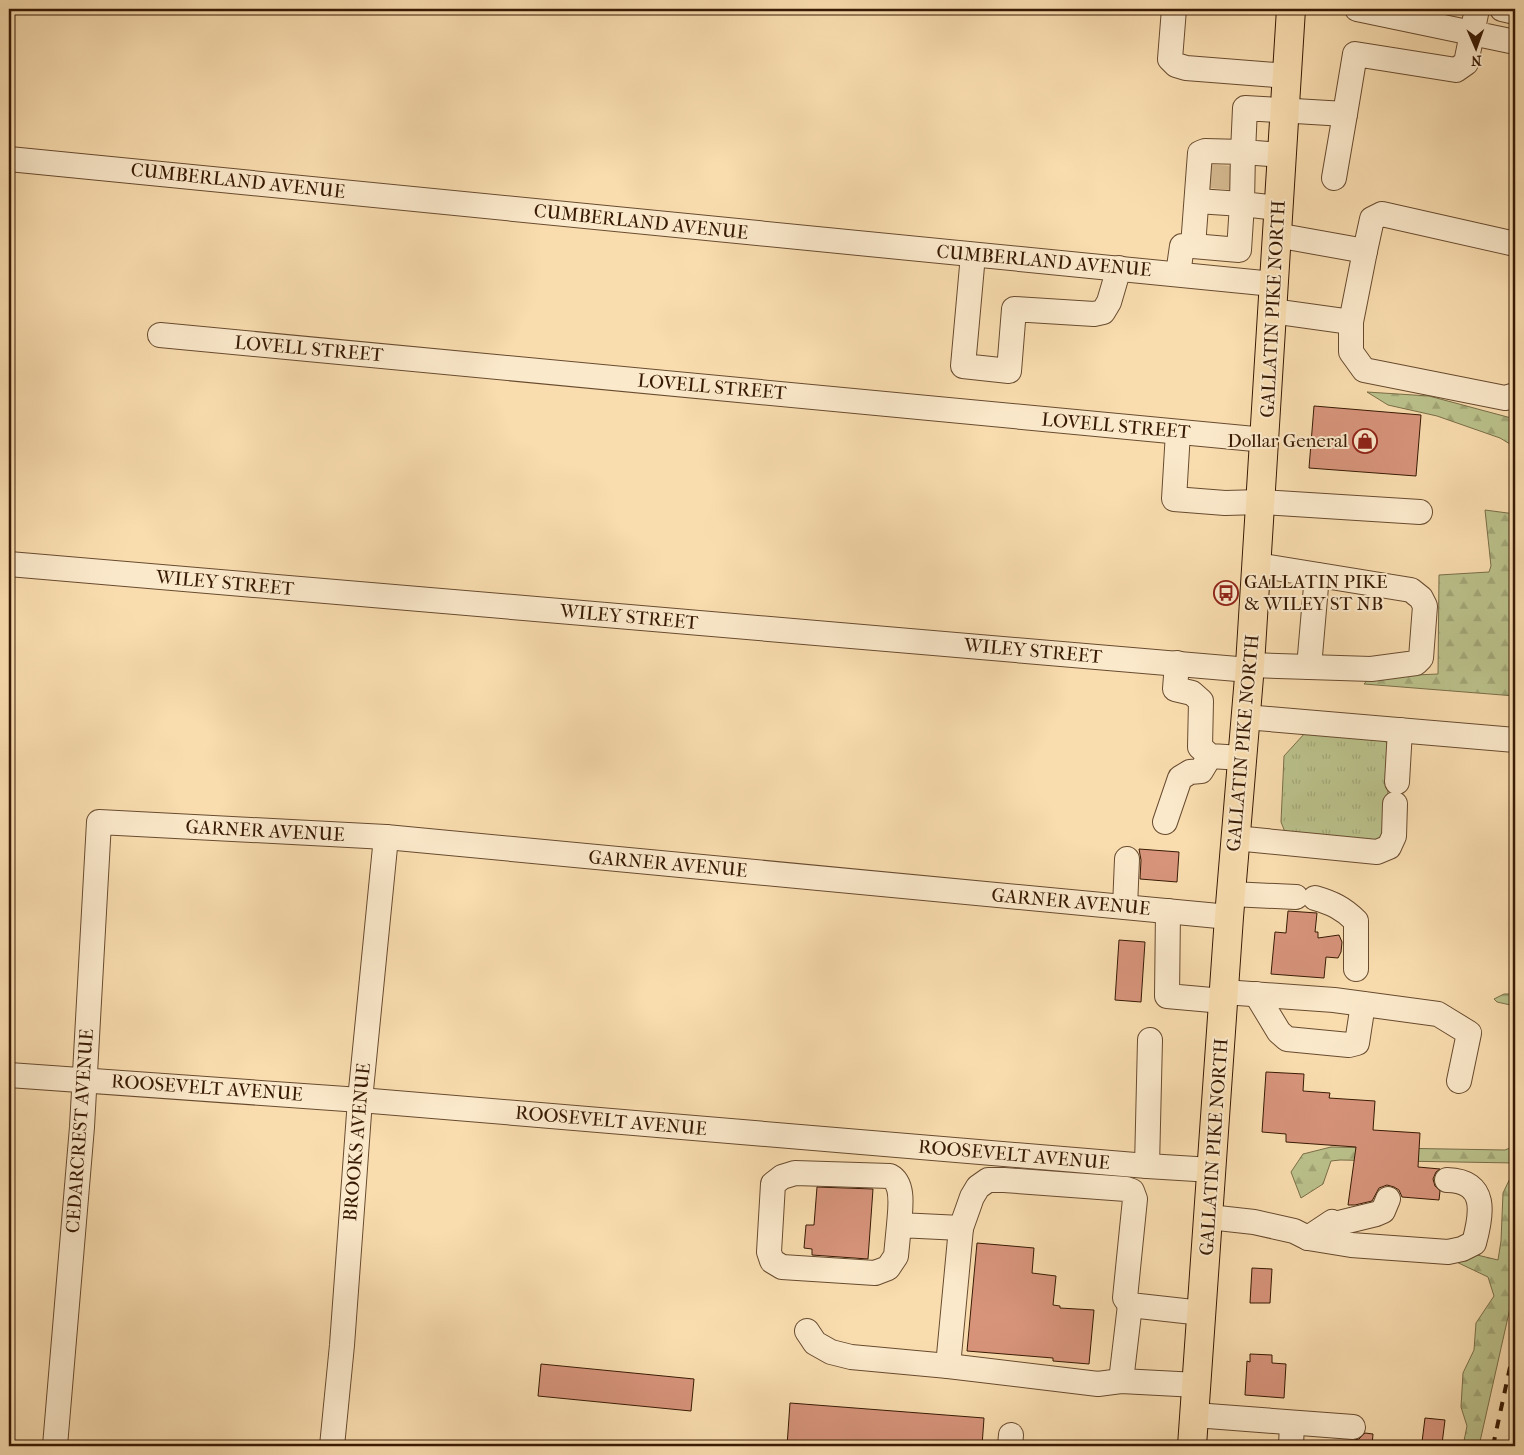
<svg xmlns="http://www.w3.org/2000/svg" width="1524" height="1455" font-family="'IM FELL French Canon',serif">
  <style>
    .grass { fill: url(#grass-tufts); stroke: #7a6e48 }
    .forest { fill: url(#forest-firs); stroke: #7a6e48 }
    .building { fill: #d7947b; stroke: #381a04 }
    .lines { fill: none; stroke-linecap: round; stroke-linejoin: round }
    .minor-tunnel { stroke: #d2b68d; stroke-width: 24; stroke-dasharray: 24 12; stroke-linecap: butt }
    .minor-casing { stroke: #684b2f; stroke-width: 26 }
    .major-casing { stroke: #381a04; stroke-width: 30 }
    .minor { stroke: #fbe9cb; stroke-width: 24 }
    .major { stroke: #f9ddaf; stroke-width: 28 }
    .rail { stroke: #381a04; stroke-width: 4; stroke-dasharray: 9 9; stroke-linecap: butt }
    .labels { text-anchor: middle; dominant-baseline: central; stroke-width: 4; stroke-linejoin: round; paint-order: stroke }
    .street-label { font-size: 19px; fill: #381a04; stroke: #fbe9cb }
    .poi-label { font-size: 19px; fill: #381a04; stroke: #fbe9cb; text-anchor: end }
  </style>
  <defs>
    <pattern id="grass-tufts" width="24" height="20" patternUnits="userSpaceOnUse" patternTransform="scale(1.25)"><rect width="24" height="20" fill="#bbc28c"/><path d="M3 7l-1-3M5 7V3M7 7l1-3M15 17l-1-3M17 17v-4M19 17l1-3" fill="none" stroke="#a2a677"/></pattern>
    <pattern id="forest-firs" width="22" height="20" patternUnits="userSpaceOnUse" patternTransform="scale(1.25)"><rect width="22" height="20" fill="#bbc28c"/><path d="M5 1l3.5 6h-7zM16 11l3.5 6h-7z" fill="#a2a677"/></pattern>
  </defs>
  <rect width="100%" height="100%" fill="#f9ddaf"/>
  <filter id="stains"><feTurbulence type="fractalNoise" baseFrequency=".004" numOctaves="4"/><feColorMatrix values="0 0 0 0 .2 0 0 0 0 .09 0 0 0 0 .02 0 0 0 .5 -.17"/></filter>
  <radialGradient id="worn" r=".72"><stop offset=".6" stop-color="#630" stop-opacity="0"/><stop offset="1" stop-color="#630" stop-opacity=".3"/></radialGradient>
  <path class="grass" d="M1305,733L1383,738L1391,749L1385,833L1383,837L1375,842L1285,832L1281,822L1284,756Z"/>
  <g class="forest">
    <path d="M1367,392L1429,396L1515,419V447L1500,438L1437,416L1388,405Z"/>
    <path d="M1485,510L1515,514V696L1364,684L1370,677L1438,674L1439,575L1489,572L1491,566Z"/>
    <path d="M1504,994H1515V1006L1497,1002L1494,999Z"/>
    <path d="M1515,1146V1163L1340,1160L1331,1161L1323,1184L1301,1198L1291,1172L1303,1154L1331,1147L1505,1150Z"/>
    <path d="M1515,1168V1286L1479,1446H1463L1467,1426L1461,1407L1463,1373L1474,1350L1476,1323L1494,1296L1488,1277L1446,1257L1448,1248L1498,1260L1501,1241L1503,1193Z"/>
  </g>
  <g class="building">
    <path d="M1314,406L1421,415L1416,476L1309,468Z"/>
    <path d="M1139,849L1179,852L1177,882L1140,879L1141,860Z"/>
    <path d="M1288,911L1317,913L1315,932H1318V938L1339,935L1342,942L1341,952L1338,958L1326,957L1324,978L1271,974L1275,932L1286,933Z"/>
    <path d="M1119,940L1145,942L1141,1002L1115,1000Z"/>
    <path d="M1266,1072L1304,1074L1303,1091L1330,1093L1329,1098L1375,1101L1373,1130L1420,1133L1418,1167L1440,1169L1436,1172L1433,1179L1435,1186L1440,1191L1439,1200L1402,1197L1399,1190L1394,1187L1387,1185L1379,1188L1372,1201L1355,1205H1348L1356,1147L1286,1142V1134L1262,1132Z"/>
    <path d="M817,1187L873,1189L868,1259L812,1255V1249L804,1248L806,1225H814Z"/>
    <path d="M977,1243L1034,1248L1032,1273L1056,1276L1053,1305L1060,1306V1308L1094,1310L1089,1364L1053,1361V1358L967,1351Z"/>
    <path d="M1252,1268L1272,1269L1270,1303H1250Z"/>
    <path d="M1250,1354L1272,1355V1363L1286,1364L1284,1398L1245,1395L1247,1361L1250,1362Z"/>
    <path d="M541,1364L694,1379L691,1411L538,1396Z"/>
    <path d="M790,1403L984,1418L982,1446H787Z"/>
    <path d="M1425,1418L1445,1420L1442,1444L1422,1442Z"/>
    <path d="M1365,1433L1373,1434L1372,1446H1354V1440L1359,1439Z"/>
  </g>
  <g class="lines">
    <path class="minor-tunnel" d="M1220,189L1222,163"/>
    <defs>
      <g id="minor">
        <path d="M1174,9L1170,59L1176,65L1186,68L1287,76"/>
        <path d="M1357,9L1515,42"/>
        <path d="M1502,9L1515,12"/>
        <path d="M1282,155L1243,152L1245,108L1345,114L1355,54L1456,70L1466,63L1477,9"/>
        <path d="M9,159L1273,284"/>
        <path d="M1334,178L1345,114"/>
        <path d="M1193,246L1239,250L1242,204L1197,201"/>
        <path d="M1365,251L1372,219L1382,214L1515,244"/>
        <path d="M973,255L963,366L1009,371L1014,309L1094,314L1103,312L1109,302L1119,268"/>
        <path d="M1178,274L1182,246H1193L1200,153L1205,151L1243,152L1242,204L1278,208"/>
        <path d="M1272,311L1351,322L1365,251L1276,235"/>
        <path d="M1351,322V352L1364,370L1505,398L1515,395"/>
        <path d="M160,335L1265,440"/>
        <path d="M1178,432L1174,499L1225,503L1261,502L1420,512"/>
        <path d="M9,564L1249,670"/>
        <path d="M1177,663L1175,689L1192,693L1201,701L1200,747L1210,756L1242,758"/>
        <path d="M1250,665L1371,669L1416,663L1421,658L1425,606L1421,598L1411,590L1257,565"/>
        <path d="M1309,667L1317,575"/>
        <path d="M1245,717L1515,740"/>
        <path d="M1397,782L1400,730"/>
        <path d="M1165,822L1180,778L1190,772L1201,771L1210,756"/>
        <path d="M1235,838L1377,852L1389,847L1394,836L1395,804"/>
        <path d="M1231,894L1296,897"/>
        <path d="M1315,898C1332,903 1343,908 1356,921V969"/>
        <path d="M1125,907L1127,859"/>
        <path d="M1168,911L1167,996L1223,1001"/>
        <path d="M1224,992L1334,1000L1438,1014L1469,1033L1459,1081"/>
        <path d="M1256,994L1279,1032L1287,1039L1349,1045L1357,1043L1363,1004"/>
        <path d="M9,1075L360,1100L1147,1166L1212,1170"/>
        <path d="M1147,1166L1150,1040"/>
        <path d="M1209,1217L1254,1222L1294,1231L1308,1238L1351,1245L1448,1252L1462,1249L1474,1243C1482,1214 1488,1181 1447,1180"/>
        <path d="M899,1225L896,1256L888,1268L875,1273L782,1267L772,1261L769,1252L773,1184L782,1177L795,1173L890,1176C905,1184 900,1210 899,1225L961,1228"/>
        <path d="M1308,1238L1332,1222L1335,1224L1376,1214L1383,1211L1388,1199"/>
        <path d="M807,1331L815,1343L831,1352L851,1357L948,1366L1098,1384L1121,1381L1197,1385"/>
        <path d="M948,1366L961,1228L972,1197L978,1187L988,1180H1004L1126,1189L1132,1191L1135,1199L1125,1298L1130,1305L1202,1313"/>
        <path d="M1121,1381L1130,1305"/>
        <path d="M1195,1415L1353,1427"/>
        <path d="M55,1446L82,1127L99,822L386,837L1229,917"/>
        <path d="M332,1446L342,1345L360,1100L386,837"/>
        <path d="M1010,1446L1011,1435"/>
        <path d="M1291,1446L1292,1423"/>
      </g>
      <path id="major" d="M1192,1446L1229,917L1250,665L1291,9"/>
    </defs>
    <use href="#minor" class="minor-casing"/>
    <use href="#major" class="major-casing"/>
    <use href="#minor" class="minor"/>
    <use href="#major" class="major"/>
    <path class="rail" d="M1493,1446L1515,1344"/>
  </g>
  <defs>
    <symbol id="shop-ring" viewBox="-11 -11 22 22"><circle r="9.5" fill="#fbe9cb" stroke="#8f2418" stroke-width="1.5"/><path d="M-5-2.5h2.3a2.7 3.5 0 0 1 5.4 0H5L5.5 6h-11ZM-1.5-2.5h3a1.5 2.3 0 0 0-3 0Z" fill="#8f2418"/></symbol>
    <symbol id="bus-ring" viewBox="-11 -11 22 22"><circle r="9.5" fill="#fbe9cb" stroke="#8f2418" stroke-width="1.5"/><path d="M-5-6H5V4H4V6H2V4H-2V6H-4V4H-5ZM-3.5-4V0h7V-4ZM-3.5 1.2v1.5H-2V1.2ZM2 1.2v1.5H3.5V1.2Z" fill="#8f2418"/></symbol>
  </defs>
  <g fill-rule="evenodd">
    <use href="#shop-ring" x="1351" y="427" width="28" height="28"/>
    <use href="#bus-ring" x="1212" y="579" width="28" height="28"/>
  </g>
  <g class="labels">
    <g class="street-label">
      <text transform="translate(238 181) rotate(6)">CUMBERLAND AVENUE</text>
      <text transform="translate(641 222) rotate(6)">CUMBERLAND AVENUE</text>
      <text transform="translate(1044 261) rotate(5)">CUMBERLAND AVENUE</text>
      <text transform="translate(1273 309) rotate(-87)">GALLATIN PIKE NORTH</text>
      <text transform="translate(309 349) rotate(5)">LOVELL STREET</text>
      <text transform="translate(712 387) rotate(5)">LOVELL STREET</text>
      <text transform="translate(1116 426) rotate(5)">LOVELL STREET</text>
      <text transform="translate(225 583) rotate(5)">WILEY STREET</text>
      <text transform="translate(629 617) rotate(5)">WILEY STREET</text>
      <text transform="translate(1033 651) rotate(5)">WILEY STREET</text>
      <text transform="translate(1243 743) rotate(-85)">GALLATIN PIKE NORTH</text>
      <text transform="translate(265 831) rotate(3)">GARNER AVENUE</text>
      <text transform="translate(668 864) rotate(5)">GARNER AVENUE</text>
      <text transform="translate(1071 902) rotate(5)">GARNER AVENUE</text>
      <text transform="translate(207 1088) rotate(4)">ROOSEVELT AVENUE</text>
      <text transform="translate(611 1121) rotate(5)">ROOSEVELT AVENUE</text>
      <text transform="translate(80 1131) rotate(-86)">CEDARCREST AVENUE</text>
      <text transform="translate(357 1142) rotate(-85)">BROOKS AVENUE</text>
      <text transform="translate(1214 1147) rotate(-86)">GALLATIN PIKE NORTH</text>
      <text transform="translate(1014 1155) rotate(5)">ROOSEVELT AVENUE</text>
    </g>
    <g class="poi-label">
      <text x="1348" y="441">Dollar General</text>
      <text x="1244" y="582" text-anchor="start">GALLATIN PIKE<tspan x="1244" dy="22">&amp; WILEY ST NB</tspan></text>
    </g>
  </g>
  <rect width="1524" height="1455" fill="none" stroke="#f9ddaf" stroke-width="30"/>
  <rect x="10" y="10" width="1504" height="1435" fill="none" stroke="#381a04" stroke-width="2.5"/>
  <rect x="15" y="15" width="1494" height="1425" fill="none" stroke="#381a04"/>
  <g transform="translate(1476 48) rotate(178)" stroke="#fbe9cb" stroke-width="4" paint-order="stroke">
  <path d="M0-4L9 19L0 12L-9 19Z" fill="#381a04"/>
  <text y="-8" font-size="14" font-weight="bold" text-anchor="middle" fill="#381a04">N</text>
  </g>
  <rect width="100%" height="100%" filter="url(#stains)"/>
  <rect width="100%" height="100%" fill="url(#worn)"/>
</svg>
